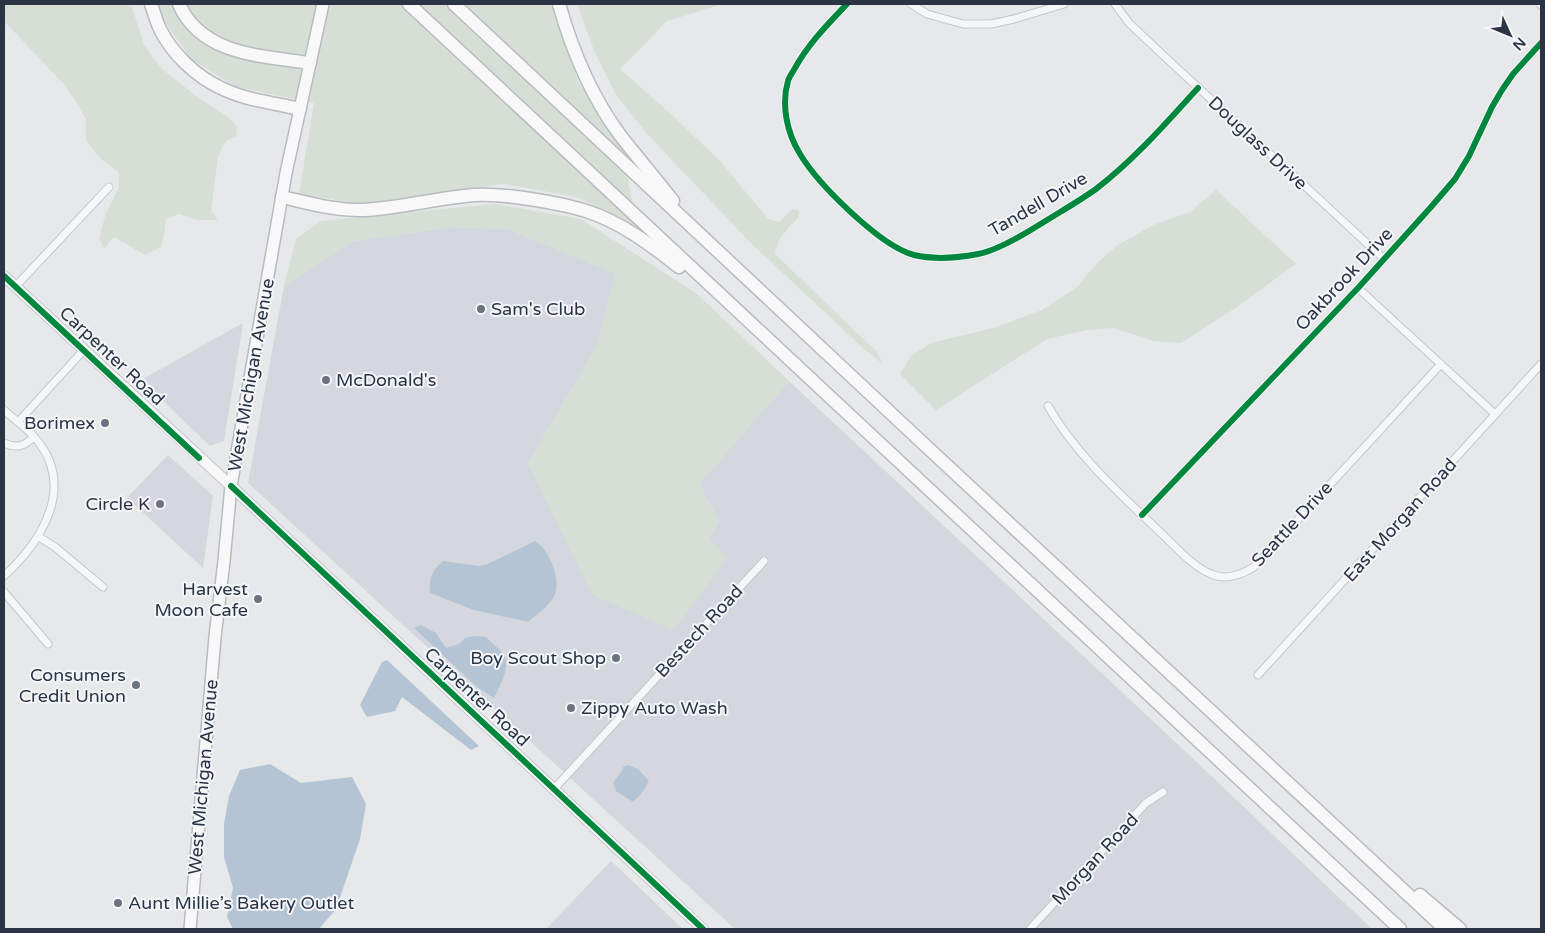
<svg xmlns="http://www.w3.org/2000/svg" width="1545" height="933" font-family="'Varela Round',sans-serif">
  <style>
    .built { fill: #d4d7dd }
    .green { fill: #d6ded6 }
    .water { fill: #b4c4d5 }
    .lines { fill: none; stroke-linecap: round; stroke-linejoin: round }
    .minor-casing { stroke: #c4c6c8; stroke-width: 9 }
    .secondary-casing { stroke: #c4c6c8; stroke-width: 12 }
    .trunk-casing { stroke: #b8bbbf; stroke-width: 14 }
    .motorway-casing { stroke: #b8bbbf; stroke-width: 15 }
    .minor { stroke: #f5f6f7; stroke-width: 7 }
    .secondary { stroke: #f8f8f8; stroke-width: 10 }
    .trunk { stroke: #f8f8f8; stroke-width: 11 }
    .motorway { stroke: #f8f8f8; stroke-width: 12 }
    .cycleway-casing { stroke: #f4f6f9; stroke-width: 9 }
    .cycleway { stroke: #00873e; stroke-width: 6 }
    .poi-dot { fill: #6c737f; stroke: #f4f6f9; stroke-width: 2 }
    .labels { text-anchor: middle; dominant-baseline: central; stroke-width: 4; stroke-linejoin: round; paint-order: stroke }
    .street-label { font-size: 18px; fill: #2b3445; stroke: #f4f6f9 }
    .poi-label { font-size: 18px; fill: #2b3445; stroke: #f4f6f9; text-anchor: end }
  </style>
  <rect width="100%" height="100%" fill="#e6e8ea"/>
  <g class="built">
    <path d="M451,227L508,229L616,274L597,346L528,464L708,539L719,521L699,484L789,381L1186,752L1372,929H735L248,483L284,286L354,241Z"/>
    <path d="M243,323L224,441L210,446L141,380Z"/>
    <path d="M168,455L213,496L203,568L127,498Z"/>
    <path d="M611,861L683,929H546Z"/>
  </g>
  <g class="green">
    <path d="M4,4H131L144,45L162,69L200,99L228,117L237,127L236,136L226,141L218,156L211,211L218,220H197L179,214L166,219L164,235L161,247L145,255L114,237L105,248L99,239L106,213L119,187V173L98,156L86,140V120L78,104L62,82L4,21Z"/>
    <path d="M160,4H552L579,83L622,147L637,228L577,197L504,184L362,204L299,194L314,103L236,87L191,59L162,18Z"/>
    <path d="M577,4H719L717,6L667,21L620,69L672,115L720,161L768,219L779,222L792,209L799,211V217C788,228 777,238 775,254L876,351L883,364L864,349L751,243L649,136L616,95L595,53Z"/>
    <path d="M1216,190L1296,264L1234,309L1181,343L1154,341L1113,328L1087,330L1047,339L936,410L900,374L911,356L931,343L997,327L1042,310L1077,287L1096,264L1118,245L1153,225L1190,212Z"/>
    <path d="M495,204L581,219L697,294L789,381L699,484L719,521L709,539L728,558L673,630L592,595L528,464L597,346L615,274L508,229L451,227L354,241L284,286L296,239L321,221Z"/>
  </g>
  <g class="water">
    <path d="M535,541C538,544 542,546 544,549C552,560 560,580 555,594C550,606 537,614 528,622L474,610L430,593C428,580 433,569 443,561L479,566L488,564Z"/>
    <path d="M421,625L436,633L446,648L459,644L465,638L475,636L486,637C491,643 499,648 503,654C512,667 499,686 494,698L478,688L414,628Z"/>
    <path d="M387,660L479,746L471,750L402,697L395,711L367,717L360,705L382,662Z"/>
    <path d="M270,764L301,783L352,777L366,804L360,839L336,909L319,929H233L227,917L233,888L224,857V824L229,796L240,770Z"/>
    <path d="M628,765L638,769L649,781L642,793L633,802L616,791L613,783C616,777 622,774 623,767Z"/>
  </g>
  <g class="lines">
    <defs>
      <g id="minor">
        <path d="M847,4C828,24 809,43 795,68C793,72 789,77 788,81C781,105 787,133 800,154C818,184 880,246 914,255C935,260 957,258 978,254C996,251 1023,235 1039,225C1058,213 1078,202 1096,189C1134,160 1166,123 1198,88"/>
        <path d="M911,4L927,14L963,24H991L1014,19L1064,4"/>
        <path d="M1115,4L1129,23L1165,57L1384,259"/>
        <path d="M1540,4L1541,5"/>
        <path d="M15,287L109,187"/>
        <path d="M1358,288L1495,414"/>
        <path d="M1048,406C1076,455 1120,494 1161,533C1176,547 1192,566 1211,574C1226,581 1241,575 1254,567L1441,364"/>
        <path d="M4,410C16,421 31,431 40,444C74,491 40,543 4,576"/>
        <path d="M18,422L83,351"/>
        <path d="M4,443C17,449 24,446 34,437"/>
        <path d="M1142,515L1358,288L1431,207L1455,179L1469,156L1492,107L1502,90L1513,74L1541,43"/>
        <path d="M39,537L55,547L103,587"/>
        <path d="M4,592L48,644"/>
        <path d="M1258,675L1541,364"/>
        <path d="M553,790L764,561"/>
        <path d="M1030,929L1146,803L1163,792"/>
      </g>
      <path id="secondary" d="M4,276L231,486L703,929"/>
      <path id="trunk" d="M190,929L215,637L224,561L231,486L286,173L323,4"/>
      <g id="motorway">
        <path d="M151,4C154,12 156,21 160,29C172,54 197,77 221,88C245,100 274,103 300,109"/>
        <path d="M179,4C201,55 262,56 310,63"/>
        <path d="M409,4L1400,929"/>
        <path d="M454,4C783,314 1114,621 1445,929"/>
        <path d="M559,4C572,50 591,96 620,135C637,157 656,179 673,201"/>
        <path d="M282,197C309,203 336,211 364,210C401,208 437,198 474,195C493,194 511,196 530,199C549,202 568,205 586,211C621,222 651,245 679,267"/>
        <path d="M1420,895L1460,929"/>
      </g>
    </defs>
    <use href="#minor" class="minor-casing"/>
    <use href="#secondary" class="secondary-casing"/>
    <use href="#trunk" class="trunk-casing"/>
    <use href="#motorway" class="motorway-casing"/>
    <use href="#minor" class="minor"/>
    <use href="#secondary" class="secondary"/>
    <use href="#trunk" class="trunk"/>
    <use href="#motorway" class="motorway"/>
    <defs>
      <g id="cycleway">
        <path d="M847,4C828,24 809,43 795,68C793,72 789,77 788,81C781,105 787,133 800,154C818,184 880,246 914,255C935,260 957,258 978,254C996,251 1023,235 1039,225C1058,213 1078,202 1096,189C1134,160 1166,123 1198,88"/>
        <path d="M4,276L199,458"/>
        <path d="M231,486L703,929"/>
        <path d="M1142,515L1358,288L1431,207L1455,179L1469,156L1492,107L1502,90L1513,74L1541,43"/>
      </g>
    </defs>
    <use href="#cycleway" class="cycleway-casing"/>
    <use href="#cycleway" class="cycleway"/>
  </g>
  <g class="poi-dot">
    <circle cx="481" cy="309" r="5"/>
    <circle cx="326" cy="380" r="5"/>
    <circle cx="105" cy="423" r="5"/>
    <circle cx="160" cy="504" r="5"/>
    <circle cx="258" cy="599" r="5"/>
    <circle cx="616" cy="658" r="5"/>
    <circle cx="136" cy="685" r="5"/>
    <circle cx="571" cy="708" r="5"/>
    <circle cx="118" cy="903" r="5"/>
  </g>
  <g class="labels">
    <g class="street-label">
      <text transform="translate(1258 143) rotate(43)">Douglass Drive</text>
      <text transform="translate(1038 204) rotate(-30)">Tandell Drive</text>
      <text transform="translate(1344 279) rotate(-47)">Oakbrook Drive</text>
      <text transform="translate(112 356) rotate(43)">Carpenter Road</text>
      <text transform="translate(251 375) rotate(-80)">West Michigan Avenue</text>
      <text transform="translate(1400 520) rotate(-48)">East Morgan Road</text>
      <text transform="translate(1292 524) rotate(-47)">Seattle Drive</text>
      <text transform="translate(699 631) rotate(-47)">Bestech Road</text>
      <text transform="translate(477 697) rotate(43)">Carpenter Road</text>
      <text transform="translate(203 777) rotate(-85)">West Michigan Avenue</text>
      <text transform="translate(1095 859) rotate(-47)">Morgan Road</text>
    </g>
    <g class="poi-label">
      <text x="491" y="309" text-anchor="start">Sam's Club</text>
      <text x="336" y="380" text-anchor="start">McDonald's</text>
      <text x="95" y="423">Borimex</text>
      <text x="150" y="504">Circle K</text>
      <text x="248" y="589">Harvest<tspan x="248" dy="21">Moon Cafe</tspan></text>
      <text x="606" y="658">Boy Scout Shop</text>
      <text x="126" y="675">Consumers<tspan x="126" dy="21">Credit Union</tspan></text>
      <text x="581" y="708" text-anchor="start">Zippy Auto Wash</text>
      <text x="128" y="903" text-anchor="start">Aunt Millie’s Bakery Outlet</text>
    </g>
  </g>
  <rect width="1545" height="933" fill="none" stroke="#2b3445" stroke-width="10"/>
  <g transform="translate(1510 35) rotate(134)" stroke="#f4f6f9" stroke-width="4" paint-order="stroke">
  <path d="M0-4L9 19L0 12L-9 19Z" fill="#2b3445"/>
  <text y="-8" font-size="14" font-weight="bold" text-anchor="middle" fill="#2b3445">N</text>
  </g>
</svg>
